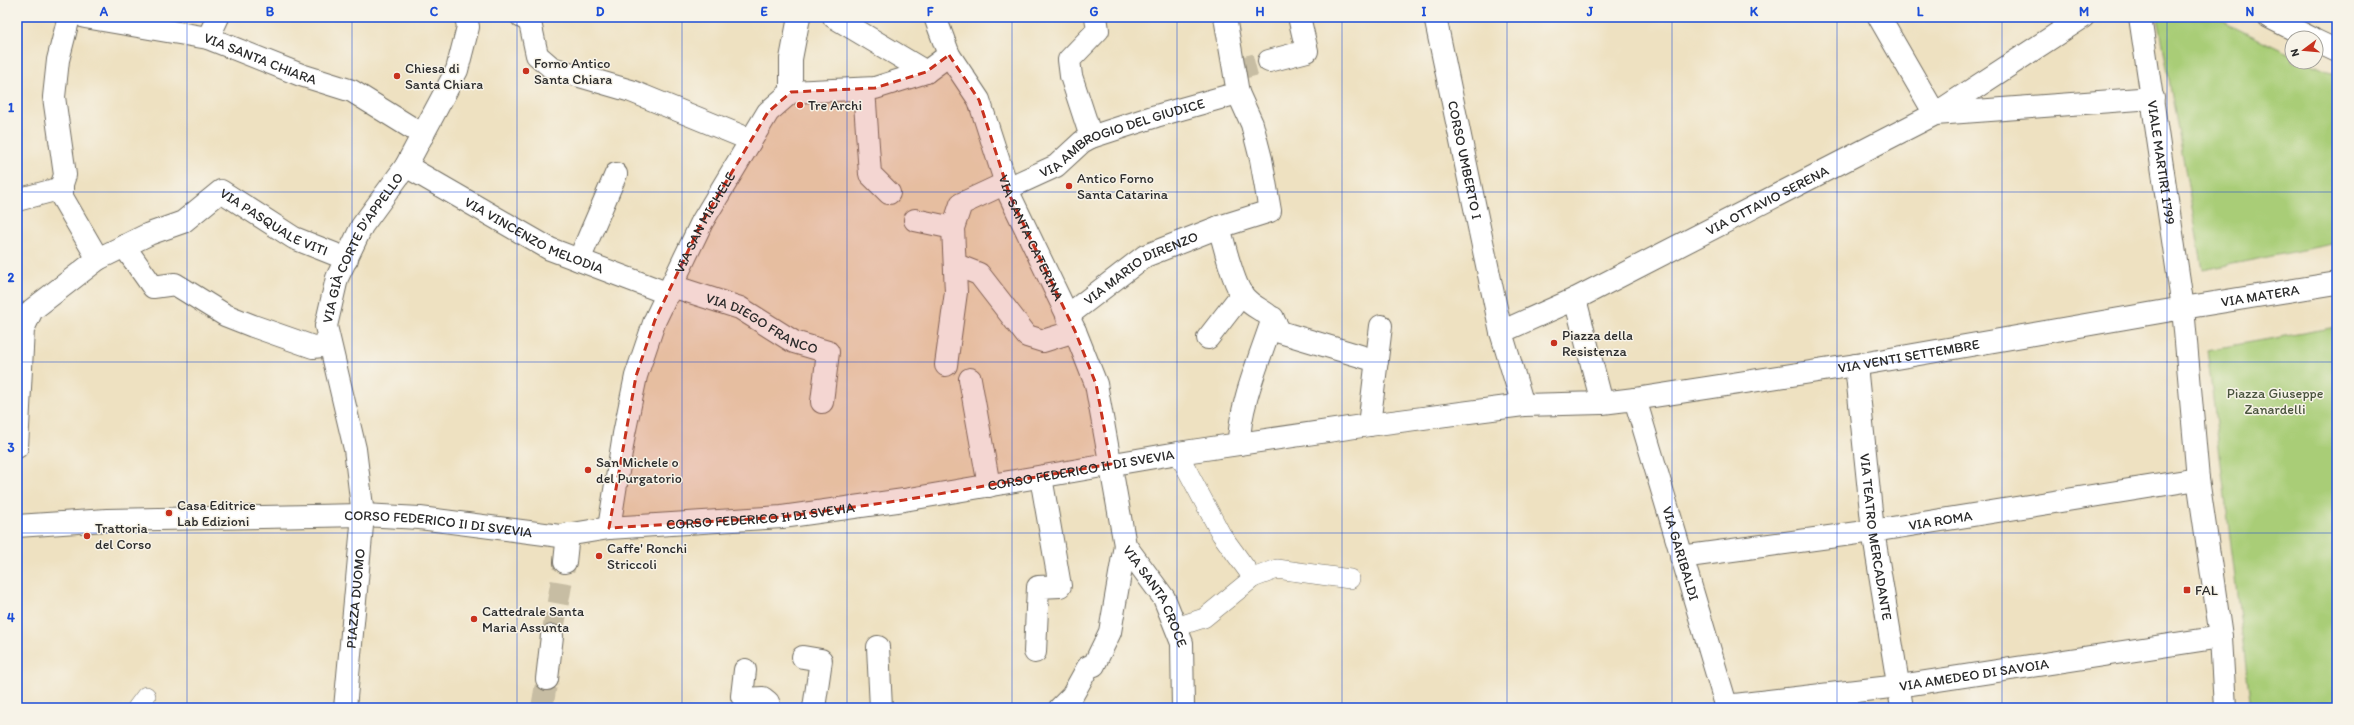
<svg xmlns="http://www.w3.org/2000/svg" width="2354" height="725" font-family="Itim,sans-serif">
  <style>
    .green { fill: #a9cd77; stroke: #6a7c51 }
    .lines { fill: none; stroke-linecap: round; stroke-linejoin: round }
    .pedestrian-tunnel { stroke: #c7bda3; stroke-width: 22; stroke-dasharray: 22 11; stroke-linecap: butt }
    .service-casing { stroke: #6f6b60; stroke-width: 20 }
    .pedestrian-casing { stroke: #6f6b60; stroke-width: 24 }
    .minor-casing { stroke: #6f6b60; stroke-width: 24 }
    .tertiary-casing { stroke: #6f6b60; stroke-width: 24 }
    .service { stroke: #fff; stroke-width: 19 }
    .pedestrian { stroke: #fff; stroke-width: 22 }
    .minor { stroke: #fff; stroke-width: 22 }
    .tertiary { stroke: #fff; stroke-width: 22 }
    .marked { fill: #c8321e; fill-opacity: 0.2; stroke: #c8321e; stroke-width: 3; stroke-dasharray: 8 5; stroke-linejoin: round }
    .grid { fill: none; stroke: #1d4ed8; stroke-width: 1; stroke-opacity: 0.55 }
    .poi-dot { fill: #c8321e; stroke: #f7f3e8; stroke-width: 1.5 }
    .labels { text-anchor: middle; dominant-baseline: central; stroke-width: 3; stroke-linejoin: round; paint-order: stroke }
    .street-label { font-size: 14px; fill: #2b2b2b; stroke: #f7f3e8 }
    .poi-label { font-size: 14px; fill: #2b2b2b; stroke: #f7f3e8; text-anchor: start }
    .park-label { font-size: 14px; fill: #4a543e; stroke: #f7f3e8 }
    .neatline { fill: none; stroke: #1d4ed8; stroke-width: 1.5 }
    .grid-label { font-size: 13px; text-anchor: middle; font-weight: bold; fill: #1d4ed8 }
  </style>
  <rect width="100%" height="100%" fill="#f7f3e8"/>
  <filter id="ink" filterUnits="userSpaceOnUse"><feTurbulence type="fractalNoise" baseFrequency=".025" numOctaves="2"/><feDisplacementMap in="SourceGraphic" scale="8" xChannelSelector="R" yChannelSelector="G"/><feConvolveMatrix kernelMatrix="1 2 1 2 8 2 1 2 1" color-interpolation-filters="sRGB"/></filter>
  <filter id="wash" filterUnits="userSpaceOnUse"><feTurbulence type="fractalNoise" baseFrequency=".012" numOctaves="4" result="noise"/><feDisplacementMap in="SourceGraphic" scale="16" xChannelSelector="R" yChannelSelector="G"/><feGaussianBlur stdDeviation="0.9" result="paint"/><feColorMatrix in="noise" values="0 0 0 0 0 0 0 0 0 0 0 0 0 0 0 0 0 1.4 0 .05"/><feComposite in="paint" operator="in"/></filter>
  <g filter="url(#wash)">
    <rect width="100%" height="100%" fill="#eee1c1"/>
    <g class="green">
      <path d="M2158,17H2213L2292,55V62H2307L2337,76V243L2203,270Z"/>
      <path d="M2337,327V708H2251L2207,350Z"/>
    </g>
  </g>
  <g filter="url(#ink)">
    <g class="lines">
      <g class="pedestrian-tunnel">
        <path d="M1234,70L1269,61"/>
        <path d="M552,636L565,562"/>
        <path d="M542,708L547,679"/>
      </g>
      <defs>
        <g id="service">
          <path d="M1253,578L1277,569L1350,579"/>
          <path d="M1176,627L1204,618L1253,578L1221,534L1178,453"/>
          <path d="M137,708L146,696"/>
        </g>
        <g id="pedestrian">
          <path d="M1269,61L1307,51L1300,21"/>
          <path d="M864,89L870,174L889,193"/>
          <path d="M791,92V59L799,17"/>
          <path d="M1091,137L1071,76L1069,60L1098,30L1096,17"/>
          <path id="s1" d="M1008,188L1056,166L1082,142L1091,137L1156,116L1238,93"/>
          <path d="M915,220L953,228"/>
          <path d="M1219,227C1224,243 1233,285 1244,297C1258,313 1269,308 1280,332L1377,361"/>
          <path d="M579,260L616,174"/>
          <path d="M956,265L979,274L1027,336L1043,341L1075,331"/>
          <path id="s2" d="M672,286L740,308L794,342L828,352L822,402"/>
          <path id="s3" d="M1067,316L1145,256L1219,227L1270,211L1261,159L1252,124L1238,93L1225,17"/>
          <path d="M1208,338L1242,294"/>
          <path d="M946,365L956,292L953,228L961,204L1006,183"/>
          <path d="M970,379L989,486"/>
          <path d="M1369,425L1381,326"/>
          <path d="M1239,444C1239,405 1261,356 1273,318"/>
          <path id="s4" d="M17,526L107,520L363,515L420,518L560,536L609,528L782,517L904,500L1178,453L1369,425L1523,405"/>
          <path d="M565,562L568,534"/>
          <path d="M878,647L881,708"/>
          <path d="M1035,652L1038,587L1060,586L1041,477"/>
          <path d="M803,657L821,660L814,708"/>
          <path d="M745,670L742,696L745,699L763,698L768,702L770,708"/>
          <path d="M547,679L552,636"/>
        </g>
        <g id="minor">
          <path d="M69,17L58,60L54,97L65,175L62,184V197L98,259"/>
          <path id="s5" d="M85,17L208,38L301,75L352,91L423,135"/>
          <path d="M522,17L529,21L531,27L537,55L552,68L631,91L751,140"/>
          <path d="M834,17L926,72"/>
          <path id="s6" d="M935,17L949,55L979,100L1010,196L1075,331L1096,384L1125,545L1164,598L1182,643L1183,708"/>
          <path id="s7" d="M1435,17L1501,332"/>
          <path d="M1879,17L1935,114L2083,17"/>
          <path d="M2269,17L2311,38"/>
          <path d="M208,38L218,17"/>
          <path d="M2316,41L2337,51"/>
          <path id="s8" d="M406,166L550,249L669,294"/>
          <path d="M17,200L62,188"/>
          <path d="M124,246L153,287L175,284L225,315L253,326L313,347L330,345"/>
          <path id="s9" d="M1575,299L1935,114L2153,98"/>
          <path id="s10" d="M1856,365L1873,531L1902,708"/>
          <path id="s11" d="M1635,399L1727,708"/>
          <path id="s12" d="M1602,403L1575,299L1501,332L1523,405L1602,403L1635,399L1856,365L2183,308"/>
          <path id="s13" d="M17,447L23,329L32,310L98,259L149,234L183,222L221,191L294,238L347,259"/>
          <path id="s14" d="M609,528L624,434L636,376L655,320L702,222L768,112L791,92L875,88L926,72L949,55"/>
          <path id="s15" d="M1681,557L1873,531L2198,479"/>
          <path id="s16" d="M1726,706L1899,686L2221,637"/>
          <path id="s17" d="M345,708L363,515L355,449L326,326L337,278L362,226L406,166L457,70L468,27L466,17"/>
          <path d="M1060,708L1072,696L1088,667L1094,665L1110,632L1125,545"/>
        </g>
        <g id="tertiary">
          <path id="s18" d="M2140,17L2183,308L2198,479L2221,637L2225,708"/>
          <path id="s19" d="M2183,308L2337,283"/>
        </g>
      </defs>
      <use href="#service" class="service-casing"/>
      <use href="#pedestrian" class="pedestrian-casing"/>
      <use href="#minor" class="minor-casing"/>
      <use href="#tertiary" class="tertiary-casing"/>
      <use href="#service" class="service"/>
      <use href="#pedestrian" class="pedestrian"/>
      <use href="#minor" class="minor"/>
      <use href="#tertiary" class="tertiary"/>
    </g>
  </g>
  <path class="marked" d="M949,55L979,100L1010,196L1075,331L1096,384L1111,464L904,500L782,517L609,528L636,376L655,320L702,222L768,112L791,92L875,88L926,72Z"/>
  <path class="grid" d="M187,17V708M352,17V708M517,17V708M682,17V708M847,17V708M1012,17V708M1177,17V708M1342,17V708M1507,17V708M1672,17V708M1837,17V708M2002,17V708M2167,17V708M17,192H2337M17,362H2337M17,533H2337"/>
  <g class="poi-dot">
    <circle cx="526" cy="71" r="4"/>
    <circle cx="397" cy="76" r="4"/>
    <circle cx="800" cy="105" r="4"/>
    <circle cx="1069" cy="186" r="4"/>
    <circle cx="1554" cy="343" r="4"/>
    <circle cx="588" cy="470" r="4"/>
    <circle cx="169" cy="513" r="4"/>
    <circle cx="87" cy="536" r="4"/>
    <circle cx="599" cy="556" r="4"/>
    <rect x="2183" y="586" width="8" height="8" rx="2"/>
    <circle cx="474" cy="619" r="4"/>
  </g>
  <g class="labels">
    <g class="street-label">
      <text stroke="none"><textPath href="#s5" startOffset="181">VIA SANTA CHIARA</textPath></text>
      <text stroke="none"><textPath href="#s1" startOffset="126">VIA AMBROGIO DEL GIUDICE</textPath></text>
      <text stroke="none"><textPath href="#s7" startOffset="146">CORSO UMBERTO I</textPath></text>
      <text stroke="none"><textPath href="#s18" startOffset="147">VIALE MARTIRI 1799</textPath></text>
      <text stroke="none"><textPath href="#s9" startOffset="216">VIA OTTAVIO SERENA</textPath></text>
      <text stroke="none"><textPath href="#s14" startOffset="323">VIA SAN MICHELE</textPath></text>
      <text stroke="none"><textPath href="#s13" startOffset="426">VIA PASQUALE VITI</textPath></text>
      <text stroke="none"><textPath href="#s8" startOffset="146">VIA VINCENZO MELODIA</textPath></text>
      <text stroke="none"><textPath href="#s6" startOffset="242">VIA SANTA CATERINA</textPath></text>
      <text stroke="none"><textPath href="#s17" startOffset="474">VIA GIÀ CORTE D'APPELLO</textPath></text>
      <text stroke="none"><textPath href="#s3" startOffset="89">VIA MARIO DIRENZO</textPath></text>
      <text stroke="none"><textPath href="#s19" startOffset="78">VIA MATERA</textPath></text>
      <text stroke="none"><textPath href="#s2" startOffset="98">VIA DIEGO FRANCO</textPath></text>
      <text stroke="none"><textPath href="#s12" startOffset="654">VIA VENTI SETTEMBRE</textPath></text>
      <text stroke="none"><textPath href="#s4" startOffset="1070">CORSO FEDERICO II DI SVEVIA</textPath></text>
      <text stroke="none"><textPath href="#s4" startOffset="746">CORSO FEDERICO II DI SVEVIA</textPath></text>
      <text stroke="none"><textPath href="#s15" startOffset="262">VIA ROMA</textPath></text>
      <text stroke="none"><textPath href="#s4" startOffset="422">CORSO FEDERICO II DI SVEVIA</textPath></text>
      <text stroke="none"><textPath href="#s10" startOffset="173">VIA TEATRO MERCADANTE</textPath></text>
      <text stroke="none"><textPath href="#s11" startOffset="161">VIA GARIBALDI</textPath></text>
      <text stroke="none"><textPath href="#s6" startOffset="626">VIA SANTA CROCE</textPath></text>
      <text stroke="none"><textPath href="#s17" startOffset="110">PIAZZA DUOMO</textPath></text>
      <text stroke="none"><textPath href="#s16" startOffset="250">VIA AMEDEO DI SAVOIA</textPath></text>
    </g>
    <g class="poi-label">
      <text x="534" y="63">Forno Antico<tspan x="534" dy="16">Santa Chiara</tspan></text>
      <text x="405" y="68">Chiesa di<tspan x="405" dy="16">Santa Chiara</tspan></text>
      <text x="808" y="105">Tre Archi</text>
      <text x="1077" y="178">Antico Forno<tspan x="1077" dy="16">Santa Catarina</tspan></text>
      <text x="1562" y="335">Piazza della<tspan x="1562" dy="16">Resistenza</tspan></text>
      <text x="596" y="462">San Michele o<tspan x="596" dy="16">del Purgatorio</tspan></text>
      <text x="177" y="505">Casa Editrice<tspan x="177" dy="16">Lab Edizioni</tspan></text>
      <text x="95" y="528">Trattoria<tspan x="95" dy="16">del Corso</tspan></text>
      <text x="607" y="548">Caffe' Ronchi<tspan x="607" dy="16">Striccoli</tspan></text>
      <text x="2195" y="590">FAL</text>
      <text x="482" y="611">Cattedrale Santa<tspan x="482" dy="16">Maria Assunta</tspan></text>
    </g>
    <g class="park-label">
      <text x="2275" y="393">Piazza Giuseppe<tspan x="2275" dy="16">Zanardelli</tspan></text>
    </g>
  </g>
  <rect width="2354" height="725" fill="none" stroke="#f7f3e8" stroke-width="44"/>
  <g transform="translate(2304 50) rotate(254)"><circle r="19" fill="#f7f3e8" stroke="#a5a39c"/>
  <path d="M0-3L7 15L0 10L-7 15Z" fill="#c8321e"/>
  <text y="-6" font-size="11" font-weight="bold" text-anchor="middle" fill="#2b2b2b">N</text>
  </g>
  <rect x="22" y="22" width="2310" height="681" class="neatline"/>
  <g class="grid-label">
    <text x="104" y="16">A</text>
    <text x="270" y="16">B</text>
    <text x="434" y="16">C</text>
    <text x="600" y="16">D</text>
    <text x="764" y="16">E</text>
    <text x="930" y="16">F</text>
    <text x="1094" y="16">G</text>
    <text x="1260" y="16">H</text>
    <text x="1424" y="16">I</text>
    <text x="1590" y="16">J</text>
    <text x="1754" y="16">K</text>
    <text x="1920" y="16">L</text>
    <text x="2084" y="16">M</text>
    <text x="2250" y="16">N</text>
    <text x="11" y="112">1</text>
    <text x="11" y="282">2</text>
    <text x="11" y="452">3</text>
    <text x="11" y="622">4</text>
  </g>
</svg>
